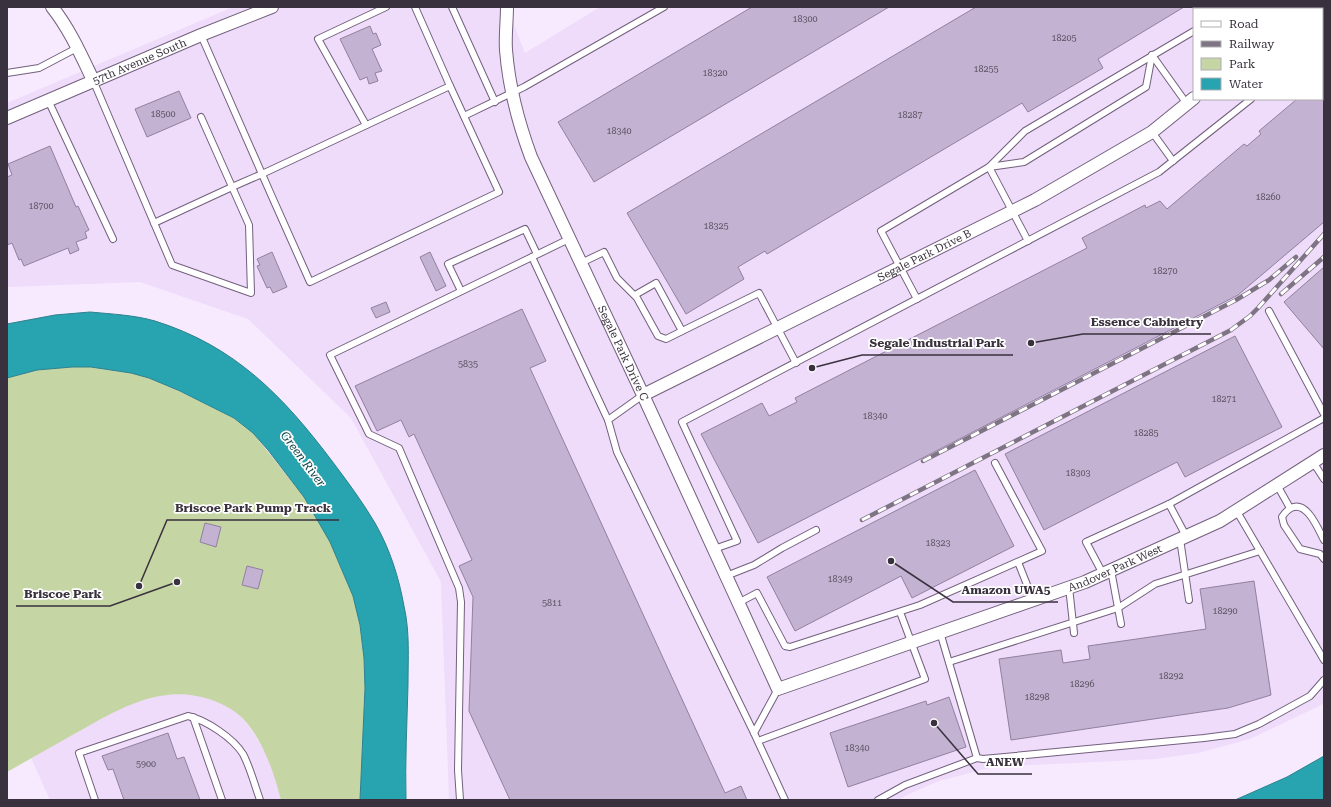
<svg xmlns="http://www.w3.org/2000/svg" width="1331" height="807" font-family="'Roboto Serif',serif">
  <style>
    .built { fill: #efdbfa; fill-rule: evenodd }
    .green { fill: #c6d5a4 }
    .water { fill: #28a3b0; stroke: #2d818e }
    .building { fill: #c3b2d2; stroke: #91809f }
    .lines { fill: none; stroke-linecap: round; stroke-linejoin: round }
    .service-casing { stroke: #72607c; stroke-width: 8 }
    .minor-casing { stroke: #72607c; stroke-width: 14 }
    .service { stroke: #fff; stroke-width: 6 }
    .minor { stroke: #fff; stroke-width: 12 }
    .rail-casing { stroke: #7e7483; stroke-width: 4.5 }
    .rail { stroke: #fff; stroke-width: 3; stroke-dasharray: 9; stroke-linecap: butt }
    .labels { text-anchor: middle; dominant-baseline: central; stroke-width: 3.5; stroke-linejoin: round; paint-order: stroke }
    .number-label { font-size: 9px; fill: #5c5162 }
    .street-label { font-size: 11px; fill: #39313d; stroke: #fff }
    .water-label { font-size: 12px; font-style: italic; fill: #0d4248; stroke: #fff }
    .leader { fill: none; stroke: #39313d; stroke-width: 1.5 }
    .callout-dot { fill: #39313d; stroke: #fff; stroke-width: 1.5 }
    .callout-label { font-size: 12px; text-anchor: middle; font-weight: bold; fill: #39313d; stroke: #fff; stroke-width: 3.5; stroke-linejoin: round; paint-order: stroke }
  </style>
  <rect width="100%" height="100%" fill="#f7eafe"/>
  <g class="built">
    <path d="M233,7H507L525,53L600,7H1324V703L1319,706L1250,739L1198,753L1155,759L993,767L939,781L907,795L899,800H449L441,582L351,418L248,319L140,282L7,287V103ZM1194,9H1322V99H1194Z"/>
    <path d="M183,694L200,696L217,701L232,709L246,722L266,753L276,779L281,800H50L31,758L119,709L140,700L164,695Z"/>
  </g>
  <path class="green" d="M72,367H91L131,373L149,378L204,402L234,418L253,433L304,497L330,542L353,596L360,625L364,658L365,688L360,800H281C274,773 265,746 247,723C237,711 224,704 209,699C160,683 117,710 76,733C53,746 30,759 7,772V378L37,370Z"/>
  <g class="water">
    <path d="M90,312C111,314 134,315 155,321C235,346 283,396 332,461C347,481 362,501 375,523C390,549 399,578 404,606C410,632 408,659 408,685C407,723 405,762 406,800H360L365,688L364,658L360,625L353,596L330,542L304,497L268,450L253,433L234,418L180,391L149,378L131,373L91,367H72L37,370L7,378V324L55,315Z"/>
    <path d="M1324,756V800H1235L1287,777Z"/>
  </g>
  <g class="building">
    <path d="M752,7H889L594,182L558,122Z"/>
    <path d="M976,7H1184L1098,59L1103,68L1028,112L1022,103L767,254L765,251L738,267L744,279L686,314L627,213Z"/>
    <path d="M370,26L373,34L376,33L381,45L372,49L382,71L375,73L378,81L369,84L367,77L360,80L340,39Z"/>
    <path d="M179,91L191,118L147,137L135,109Z"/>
    <path d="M1297,99H1324V222L1238,295L758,543L701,434L762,403L769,416L797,402L795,398L1087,248L1082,238L1145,205L1146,208L1160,201L1167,209L1244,144L1247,146L1261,134L1259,131Z"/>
    <path d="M50,146L76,207L78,206L89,230L85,232L87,238L76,242L79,250L70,254L68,248L24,266L21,259L19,260L12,243L7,245V177L12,175L8,164Z"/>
    <path d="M272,252L287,287L273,293L270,287L267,288L257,266L260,265L257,259Z"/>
    <path d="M430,252L446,286L436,291L420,257Z"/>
    <path d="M1324,267V349L1284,302Z"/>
    <path d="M386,302L390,312L376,318L371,308Z"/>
    <path d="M522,309L546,361L530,368L725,793L741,786L747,800H510L469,711L473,597L459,566L472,560L414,434L409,437L401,420L377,431L355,386Z"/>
    <path d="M1235,336L1282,427L1185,477L1177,462L1044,530L1005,454Z"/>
    <path d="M975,470L1014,546L912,598L901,576L795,631L767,577Z"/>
    <path d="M205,523L221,527L216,547L200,542Z"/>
    <path d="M247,566L263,570L258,589L242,585Z"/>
    <path d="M1254,581L1271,695L1228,708L1011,740L999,659L1061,650L1063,663L1090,659L1088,646L1206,629L1200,589Z"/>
    <path d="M949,697L966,747L848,787L830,733L926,701L927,705Z"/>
    <path d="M168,733L177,759L184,757L200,800H124L113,769L108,770L102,756Z"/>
  </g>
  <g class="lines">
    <defs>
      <g id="service">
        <path d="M415,7L450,86"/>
        <path d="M452,7L495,102"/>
        <path d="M1231,9L1234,7"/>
        <path d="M1322,42L1324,40"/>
        <path d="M1152,55L1187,104"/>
        <path d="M7,73L39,68L77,48"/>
        <path d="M93,80L172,265L251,293L249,225L201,117"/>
        <path d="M48,100L113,239"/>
        <path d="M464,116L524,87L664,7"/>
        <path d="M366,125L318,39L386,7"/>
        <path d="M1152,132L1173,161"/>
        <path d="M154,223L232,187L262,174L450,86L499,192L310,282C273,200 237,117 201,35"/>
        <path d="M1028,241L989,167L1024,162L1146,87L1152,55"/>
        <path d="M532,257L608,420"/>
        <path d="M581,263L604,252L617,278L637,298L658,336L666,339L759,293L796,363"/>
        <path d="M461,291L448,264L525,229L537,254"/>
        <path d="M635,295L656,283L682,331"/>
        <path d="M917,299L881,231L989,167L1025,131L1194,31"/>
        <path d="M1269,311L1324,414"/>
        <path d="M643,395L608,420L617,452L754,733L785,800"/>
        <path d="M1313,462L1324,479"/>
        <path d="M1277,485L1290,508"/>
        <path d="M1169,504L1186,536"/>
        <path d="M1236,510L1324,660"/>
        <path d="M1180,539L1189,600"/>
        <path d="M1324,540C1318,529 1307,500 1291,508C1287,510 1284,514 1282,517L1284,525L1300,549L1320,554L1324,559"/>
        <path d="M714,549L737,541L682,422L1159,172L1251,99"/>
        <path d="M1018,562L1033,600"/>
        <path d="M1111,570L1121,624"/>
        <path d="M1103,574L1086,542L1169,504L1324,418"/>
        <path d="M726,576L754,565L782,548L816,530"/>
        <path d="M1069,587L1074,633"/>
        <path d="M738,603L757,593L785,646L790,647L920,605L1042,551L995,463"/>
        <path d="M940,632L977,758"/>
        <path d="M949,662L1118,608L1155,584L1260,551"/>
        <path d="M193,717L222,800"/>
        <path d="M754,733L778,689"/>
        <path d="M758,741L925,679L900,612"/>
        <path d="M95,800L79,753L188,716C206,720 233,738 243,754C250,767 255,786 260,800"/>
        <path d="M460,800L458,770L461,602L459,588L399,448L369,434L330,355L569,239"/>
        <path d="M878,800L905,785L977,758L983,759L1204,738L1235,734L1259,724L1310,696L1324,680"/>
      </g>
      <g id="minor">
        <path d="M52,7C69,28 81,55 93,80"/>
        <path id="s1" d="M507,7C507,21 505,36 506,50C509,88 518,122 531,157L643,395L778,689L1085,582L1220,521L1324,455"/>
        <path d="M1298,9L1300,7"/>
        <path id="s2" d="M7,118L201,35L272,7"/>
        <path id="s3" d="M643,395L1035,200L1152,132L1194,98"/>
      </g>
    </defs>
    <use href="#service" class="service-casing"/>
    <use href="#minor" class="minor-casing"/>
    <use href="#service" class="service"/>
    <use href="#minor" class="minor"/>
    <defs>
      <g id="rail">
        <path d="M1281,294L1324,257"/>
        <path d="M923,461L1236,300L1269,280L1296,257"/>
        <path d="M862,520L1231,330L1250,316L1258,308L1324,234"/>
      </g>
    </defs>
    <use href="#rail" class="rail-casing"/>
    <use href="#rail" class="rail"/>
  </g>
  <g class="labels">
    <g class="number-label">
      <text x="805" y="19">18300</text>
      <text x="1064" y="38">18205</text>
      <text x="986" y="69">18255</text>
      <text x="715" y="73">18320</text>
      <text x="163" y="114">18500</text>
      <text x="910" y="115">18287</text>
      <text x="619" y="131">18340</text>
      <text x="1268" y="197">18260</text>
      <text x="41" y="206">18700</text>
      <text x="716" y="226">18325</text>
      <text x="1165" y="271">18270</text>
      <text x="468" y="364">5835</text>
      <text x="1224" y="399">18271</text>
      <text x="875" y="416">18340</text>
      <text x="1146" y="433">18285</text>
      <text x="1078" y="473">18303</text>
      <text x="938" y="543">18323</text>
      <text x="840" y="579">18349</text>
      <text x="552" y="603">5811</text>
      <text x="1225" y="611">18290</text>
      <text x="1171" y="676">18292</text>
      <text x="1082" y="684">18296</text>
      <text x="1037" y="697">18298</text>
      <text x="857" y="748">18340</text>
      <text x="146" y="764">5900</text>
    </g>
    <g class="street-label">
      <text stroke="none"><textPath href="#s2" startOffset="144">57th Avenue South</textPath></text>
      <text stroke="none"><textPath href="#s3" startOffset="314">Segale Park Drive B</textPath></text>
      <text stroke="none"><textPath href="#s1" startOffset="370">Segale Park Drive C</textPath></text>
      <text stroke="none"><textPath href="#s1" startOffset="1098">Andover Park West</textPath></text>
    </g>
    <g class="water-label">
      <text transform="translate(303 459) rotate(53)">Green River</text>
    </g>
  </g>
  <path class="leader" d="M1031 343L1083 334H1211M812 368L862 355H1013M139 586L167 520H339M891 561L953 602H1058M177 582L110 606H16M934 723L978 774H1032"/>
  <g class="callout-dot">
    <circle cx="1031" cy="343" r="4"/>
    <circle cx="812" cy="368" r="4"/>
    <circle cx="139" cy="586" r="4"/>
    <circle cx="891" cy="561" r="4"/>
    <circle cx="177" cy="582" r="4"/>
    <circle cx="934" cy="723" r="4"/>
  </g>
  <g class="callout-label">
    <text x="1147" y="326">Essence Cabinetry</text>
    <text x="937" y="347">Segale Industrial Park</text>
    <text x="253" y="512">Briscoe Park Pump Track</text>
    <text x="1006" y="594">Amazon UWA5</text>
    <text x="63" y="598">Briscoe Park</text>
    <text x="1005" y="766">ANEW</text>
  </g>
  <rect width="1331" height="807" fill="none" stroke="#39313d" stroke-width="16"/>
  <rect x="1193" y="8" width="130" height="92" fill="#ffffff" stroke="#b0adb1"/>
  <rect x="1201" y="21" width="20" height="6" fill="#ffffff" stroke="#b0adb1"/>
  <text x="1229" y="28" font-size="12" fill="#39313d">Road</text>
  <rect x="1201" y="41" width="20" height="6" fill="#7e7483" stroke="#b0adb1"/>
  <text x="1229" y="48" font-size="12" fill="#39313d">Railway</text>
  <rect x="1201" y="58" width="20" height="12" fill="#c6d5a4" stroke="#b0adb1"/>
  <text x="1229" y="68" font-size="12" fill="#39313d">Park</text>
  <rect x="1201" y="78" width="20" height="12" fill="#28a3b0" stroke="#b0adb1"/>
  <text x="1229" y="88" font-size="12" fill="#39313d">Water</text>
</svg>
